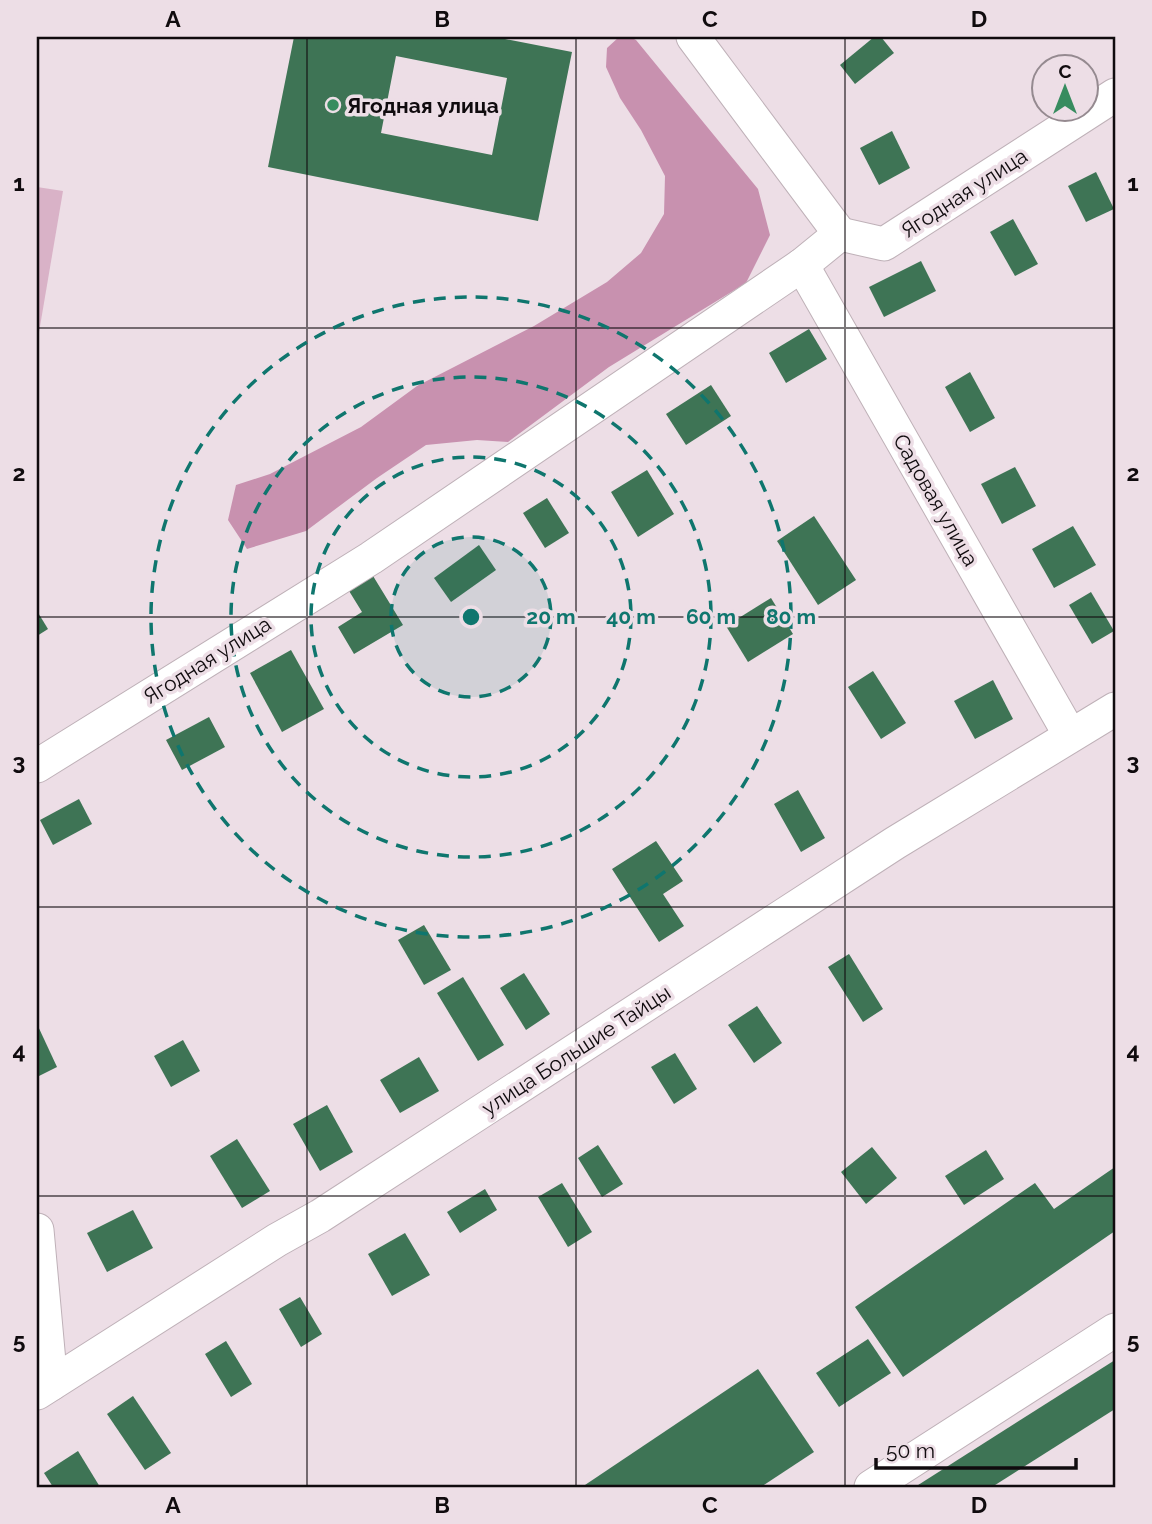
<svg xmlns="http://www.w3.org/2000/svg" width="1152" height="1524" font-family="Raleway,sans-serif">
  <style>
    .green { fill: #d9b2c7 }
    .forest { fill: #c891af }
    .building { fill: #3e7455; fill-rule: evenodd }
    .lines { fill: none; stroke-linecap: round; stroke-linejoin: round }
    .minor-casing { stroke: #bfb1b8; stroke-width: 35 }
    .minor { stroke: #fff; stroke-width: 33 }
    .grid { fill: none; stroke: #100b0e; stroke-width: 2; stroke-opacity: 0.55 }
    .ring { fill: none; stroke: #0f766e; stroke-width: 3.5; stroke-dasharray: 12 9 }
    .poi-dot { fill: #378c5f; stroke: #eddee6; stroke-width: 2.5 }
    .labels { text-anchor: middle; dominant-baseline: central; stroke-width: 7; stroke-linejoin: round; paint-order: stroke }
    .poi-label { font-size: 21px; font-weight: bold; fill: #100b0e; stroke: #eddee6; text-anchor: start }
    .street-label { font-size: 21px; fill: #100b0e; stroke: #eddee6 }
    .centre { fill: #0f766e; stroke: #eddee6; stroke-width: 3.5 }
    .ring-label { font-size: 21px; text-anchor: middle; font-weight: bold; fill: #0f766e; stroke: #eddee6; stroke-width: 7; stroke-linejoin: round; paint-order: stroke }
    .neatline { fill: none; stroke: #100b0e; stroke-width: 2.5 }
    .grid-label { font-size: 23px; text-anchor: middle; font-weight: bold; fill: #100b0e }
  </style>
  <rect width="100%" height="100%" fill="#eddee6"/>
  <path class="green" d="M37,187L63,191L37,344Z"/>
  <path class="forest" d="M619,37H630L636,40L758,189L770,235L746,283L609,367L508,442L477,440L426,445L377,478L306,531L247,549L228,520L236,485L270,474L361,427L417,386L534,326L607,282L641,253L664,214L665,176L641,130L620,98L606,67L607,48Z"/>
  <g class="building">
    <path d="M294,37H495L572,52L538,221L268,167ZM396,56L507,78L492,155L381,133Z"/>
    <path d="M874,37H881L894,53L855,84L840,65Z"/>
    <path d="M892,131L910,168L879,185L860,148Z"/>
    <path d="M1096,172L1114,209L1086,222L1068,186Z"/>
    <path d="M1013,219L1038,264L1015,276L990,232Z"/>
    <path d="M921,261L936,291L884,317L869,287Z"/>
    <path d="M809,329L827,359L786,383L769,353Z"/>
    <path d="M970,372L995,418L970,432L945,387Z"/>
    <path d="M711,385L731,416L686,445L666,414Z"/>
    <path d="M1015,467L1036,506L1002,524L981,484Z"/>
    <path d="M647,470L674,514L638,537L611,492Z"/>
    <path d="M547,498L569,533L545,548L523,513Z"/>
    <path d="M814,516L856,580L818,605L777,541Z"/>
    <path d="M1073,526L1096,565L1054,588L1032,549Z"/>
    <path d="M479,545L496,570L451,602L434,578Z"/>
    <path d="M370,571L403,625L354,654L338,627L362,612L346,586Z"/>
    <path d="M1091,592L1114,631L1092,644L1069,605Z"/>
    <path d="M771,598L793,634L748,662L726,626Z"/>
    <path d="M37,611L48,629L37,636Z"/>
    <path d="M291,650L324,709L282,732L250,673Z"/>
    <path d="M873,671L906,723L881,739L848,687Z"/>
    <path d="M993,680L1013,719L975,739L954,701Z"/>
    <path d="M209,717L225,747L182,770L166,740Z"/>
    <path d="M798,790L825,838L801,852L774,804Z"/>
    <path d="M79,799L92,824L53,845L40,820Z"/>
    <path d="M656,841L683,881L663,894L684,926L659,942L612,869Z"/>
    <path d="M424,925L451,970L424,985L398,940Z"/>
    <path d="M849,954L883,1009L863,1022L828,967Z"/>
    <path d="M524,973L550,1014L526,1030L500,988Z"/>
    <path d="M463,977L504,1045L478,1061L437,993Z"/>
    <path d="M757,1006L782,1043L754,1063L728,1025Z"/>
    <path d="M37,1024L57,1067L37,1077Z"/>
    <path d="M183,1040L200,1071L171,1087L154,1056Z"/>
    <path d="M675,1053L697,1089L674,1104L651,1067Z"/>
    <path d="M419,1057L439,1091L400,1113L380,1080Z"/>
    <path d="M327,1105L353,1152L320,1171L293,1124Z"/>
    <path d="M237,1139L270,1191L242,1208L210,1156Z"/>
    <path d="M598,1145L623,1184L602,1197L578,1158Z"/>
    <path d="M872,1147L897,1178L866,1204L841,1172Z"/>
    <path d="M986,1150L1004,1179L964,1205L945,1176Z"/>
    <path d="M1115,1167V1231L903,1377L855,1307L1035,1183L1054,1209Z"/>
    <path d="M562,1183L592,1232L568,1247L538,1197Z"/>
    <path d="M485,1189L497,1210L460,1233L447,1212Z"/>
    <path d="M133,1210L153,1248L107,1272L87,1233Z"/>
    <path d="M405,1233L430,1275L392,1296L368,1254Z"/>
    <path d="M300,1297L322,1334L301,1347L279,1309Z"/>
    <path d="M868,1339L891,1373L839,1407L816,1373Z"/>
    <path d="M226,1341L252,1384L231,1397L205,1354Z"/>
    <path d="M1115,1360V1409L992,1487H915Z"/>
    <path d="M758,1369L814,1452L761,1487H582Z"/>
    <path d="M133,1396L171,1453L145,1470L107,1414Z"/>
    <path d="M78,1451L100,1487H53L44,1473Z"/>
  </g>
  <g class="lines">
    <defs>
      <g id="minor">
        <path d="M693,37L840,234"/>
        <path d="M840,234L884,244L1115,95"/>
        <path d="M802,265L1070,735"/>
        <path d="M37,766L371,558L802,265L840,234"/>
        <path d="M37,1230L51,1384"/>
        <path d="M37,1393L277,1240L320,1216L895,843L1115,709"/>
        <path d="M871,1487L1115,1330"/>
      </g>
    </defs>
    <use href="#minor" class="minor-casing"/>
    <use href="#minor" class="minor"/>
  </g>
  <path class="grid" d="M307,37V1487M576,37V1487M845,37V1487M37,328H1115M37,617H1115M37,907H1115M37,1196H1115"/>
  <circle cx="471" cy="617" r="80" fill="#0f766e" fill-opacity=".12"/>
  <g class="ring">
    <circle cx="471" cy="617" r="80"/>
    <circle cx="471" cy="617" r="160"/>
    <circle cx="471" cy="617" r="240"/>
    <circle cx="471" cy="617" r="320"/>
  </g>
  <circle class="poi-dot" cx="333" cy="105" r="7"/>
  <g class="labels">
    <g class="poi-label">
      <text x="347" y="105">Ягодная улица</text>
    </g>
    <g class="street-label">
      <text transform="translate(964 193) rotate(-33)">Ягодная улица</text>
      <text transform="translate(936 500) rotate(60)">Садовая улица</text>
      <text transform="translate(207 660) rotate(-32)">Ягодная улица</text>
      <text transform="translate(576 1050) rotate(-33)">улица Большие Тайцы</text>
    </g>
  </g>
  <circle cx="471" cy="617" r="10" class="centre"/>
  <g class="ring-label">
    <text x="551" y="624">20 m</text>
    <text x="631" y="624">40 m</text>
    <text x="711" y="624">60 m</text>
    <text x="791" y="624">80 m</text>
  </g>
  <rect width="1152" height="1524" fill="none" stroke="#eddee6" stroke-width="77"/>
  <g transform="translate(1065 88)"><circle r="33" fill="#eddee6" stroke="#958a90" stroke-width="2"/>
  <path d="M0-5L12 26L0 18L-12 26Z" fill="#378c5f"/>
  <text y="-10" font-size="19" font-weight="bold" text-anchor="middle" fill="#100b0e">С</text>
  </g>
  <path d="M876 1458v10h200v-10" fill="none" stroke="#100b0e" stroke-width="3.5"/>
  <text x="886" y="1458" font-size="21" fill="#100b0e" stroke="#eddee6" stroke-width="5" paint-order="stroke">50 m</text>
  <rect x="38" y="38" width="1076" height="1448" class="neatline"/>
  <g class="grid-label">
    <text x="173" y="27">A</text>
    <text x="442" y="27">B</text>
    <text x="710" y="27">C</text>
    <text x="979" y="27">D</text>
    <text x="19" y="191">1</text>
    <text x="1133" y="191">1</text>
    <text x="19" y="481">2</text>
    <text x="1133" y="481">2</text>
    <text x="19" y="770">3</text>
    <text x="1133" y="770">3</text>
    <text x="19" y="1059">4</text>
    <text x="1133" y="1059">4</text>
    <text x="19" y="1349">5</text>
    <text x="1133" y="1349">5</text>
    <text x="173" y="1513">A</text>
    <text x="442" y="1513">B</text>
    <text x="710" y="1513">C</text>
    <text x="979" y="1513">D</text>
  </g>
</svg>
